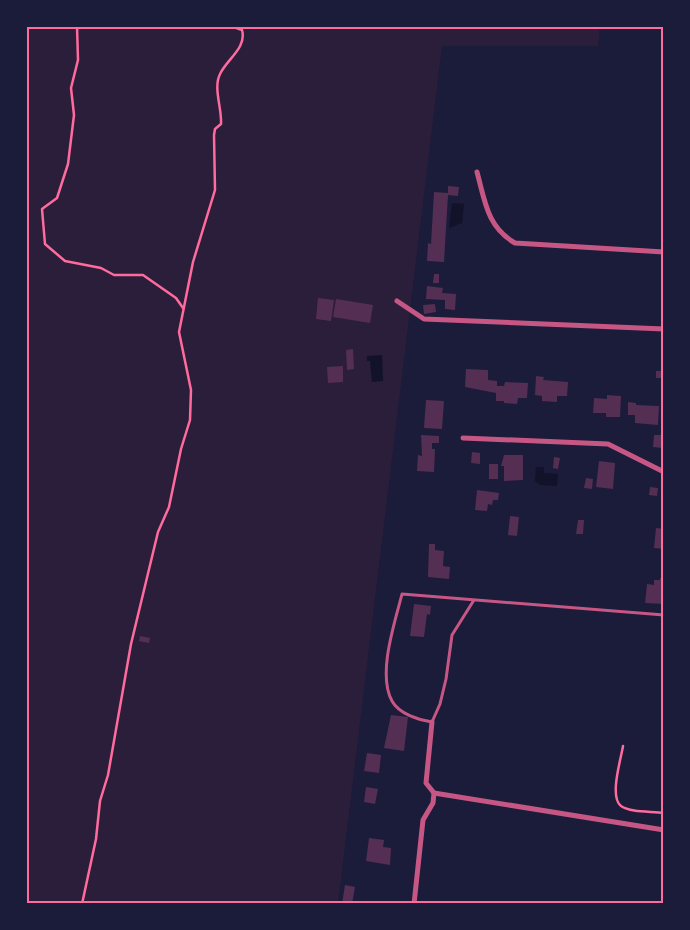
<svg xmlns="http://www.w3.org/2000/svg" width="690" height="930" font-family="Quicksand,sans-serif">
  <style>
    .green { fill: #2a1e3b }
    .water { fill: #12122b }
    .building { fill: #542f53 }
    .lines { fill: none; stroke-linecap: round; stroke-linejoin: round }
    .path { stroke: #ff6b9d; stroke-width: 2.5 }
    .service { stroke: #c65784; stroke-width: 3 }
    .minor { stroke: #c65784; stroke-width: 5 }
    .neatline { fill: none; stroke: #ff6b9d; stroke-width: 2 }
  </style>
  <rect width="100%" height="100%" fill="#1b1b3a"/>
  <path class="green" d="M26,26H600L598,46H442L338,904H26Z"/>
  <g class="water">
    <path d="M452,203L464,204L462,223L449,228Z"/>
    <path d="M382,355L383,381L372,382L370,361H367V356Z"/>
    <path d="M536,467H544V473L558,474L557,486L540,485L535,481Z"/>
  </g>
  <g class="building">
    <path d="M448,186L459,187L458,196L448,195L444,262L427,261L428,243L431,244L434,192L448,193Z"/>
    <path d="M434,274H439V283H433Z"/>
    <path d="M427,286L443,288L442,293L456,294L455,310L445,309V300L426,299Z"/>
    <path d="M318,298L334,300L331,321L316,319Z"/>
    <path d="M336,299L373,305L370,323L333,317Z"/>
    <path d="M435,304L436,312L424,314L423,305Z"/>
    <path d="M353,349L354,369L347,370L346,350Z"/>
    <path d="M343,366V382L328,383L327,367Z"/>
    <path d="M466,369L488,370V380L497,381V386H504L505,382L528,383L527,398H518L517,404L504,403V401H496V393L465,387Z"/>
    <rect x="656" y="371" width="6" height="7"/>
    <path d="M536,376L544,377L543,380L568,382L567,396H557V402L542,401V396L535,395Z"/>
    <path d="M607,395L621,396L620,417H606V413H593L594,398L607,399Z"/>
    <path d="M426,400L444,401L442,429L424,428Z"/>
    <path d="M628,402L636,403V405L659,406L658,425L635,423V415H628Z"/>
    <path d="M421,435L439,436V443H432V449H435L434,472L417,471L418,455L422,456Z"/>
    <path d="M654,435H663L662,448L653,447Z"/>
    <path d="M472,452L480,453V464L471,463Z"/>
    <path d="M504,455H523V480L504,481V466H501Z"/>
    <path d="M554,457L560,458L558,469L553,468Z"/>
    <path d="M599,461L615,463L613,489L596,487Z"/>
    <rect x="489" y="464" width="9" height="15"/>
    <path d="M586,478L593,479L592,489L584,488Z"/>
    <path d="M650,487L658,488L657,496L649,495Z"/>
    <path d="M477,490L499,493L498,500H493L492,505L488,504L487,511L475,510Z"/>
    <path d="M510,516L519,517L517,536L508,535Z"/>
    <path d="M578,520H584L583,534H576Z"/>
    <path d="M656,528L664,529V549L654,548Z"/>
    <path d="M429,544H435V550L444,551L443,566L450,567L449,579L428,577Z"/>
    <path d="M660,578H664V604L645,603L647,584L654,585V580H660Z"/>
    <path d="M414,604L431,606L430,615L427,614L424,637L410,636Z"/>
    <path d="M140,636L150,638L149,643L139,641Z"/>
    <path d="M391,715L408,717L404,751L384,748Z"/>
    <path d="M367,753L381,755L379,773L364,771Z"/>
    <path d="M366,787L378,789L375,804L364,802Z"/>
    <path d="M369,838L384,840L383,847L391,848L390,865L366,861Z"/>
    <path d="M345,885L355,887L352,904H342Z"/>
  </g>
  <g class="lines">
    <g class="path">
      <path d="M77,26L78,60L71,88L74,115L68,164L57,198L42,209L45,244L65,261L101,268L114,275H143L176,298L183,308"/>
      <path d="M623,746C621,759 609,797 621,806C631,813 652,811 664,813"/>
      <path d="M664,785V805"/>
      <path d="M82,904L96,839L100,801L108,775L131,644L158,532L169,507L181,449L190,420L191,390L179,332L193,262L215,190L214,135L215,129L221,124C222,108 213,88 220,74C227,59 247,48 242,30L231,26"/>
    </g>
    <path class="service" d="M474,600L452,635L446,679L440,704L432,722C419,720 399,714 392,701C377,674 395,622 402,594L664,615"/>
    <g class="minor">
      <path d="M477,172C485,201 487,227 515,243L664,252"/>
      <path d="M397,301L424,319L664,329"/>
      <path d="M463,438L608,444L664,472"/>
      <path d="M434,793L664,830"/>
      <path d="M362,904H365"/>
      <path d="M414,904L423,820L433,803L434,793L426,783L432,722"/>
    </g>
  </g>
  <rect width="690" height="930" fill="none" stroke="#1b1b3a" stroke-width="55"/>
  <rect x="28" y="28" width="634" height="874" class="neatline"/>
</svg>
